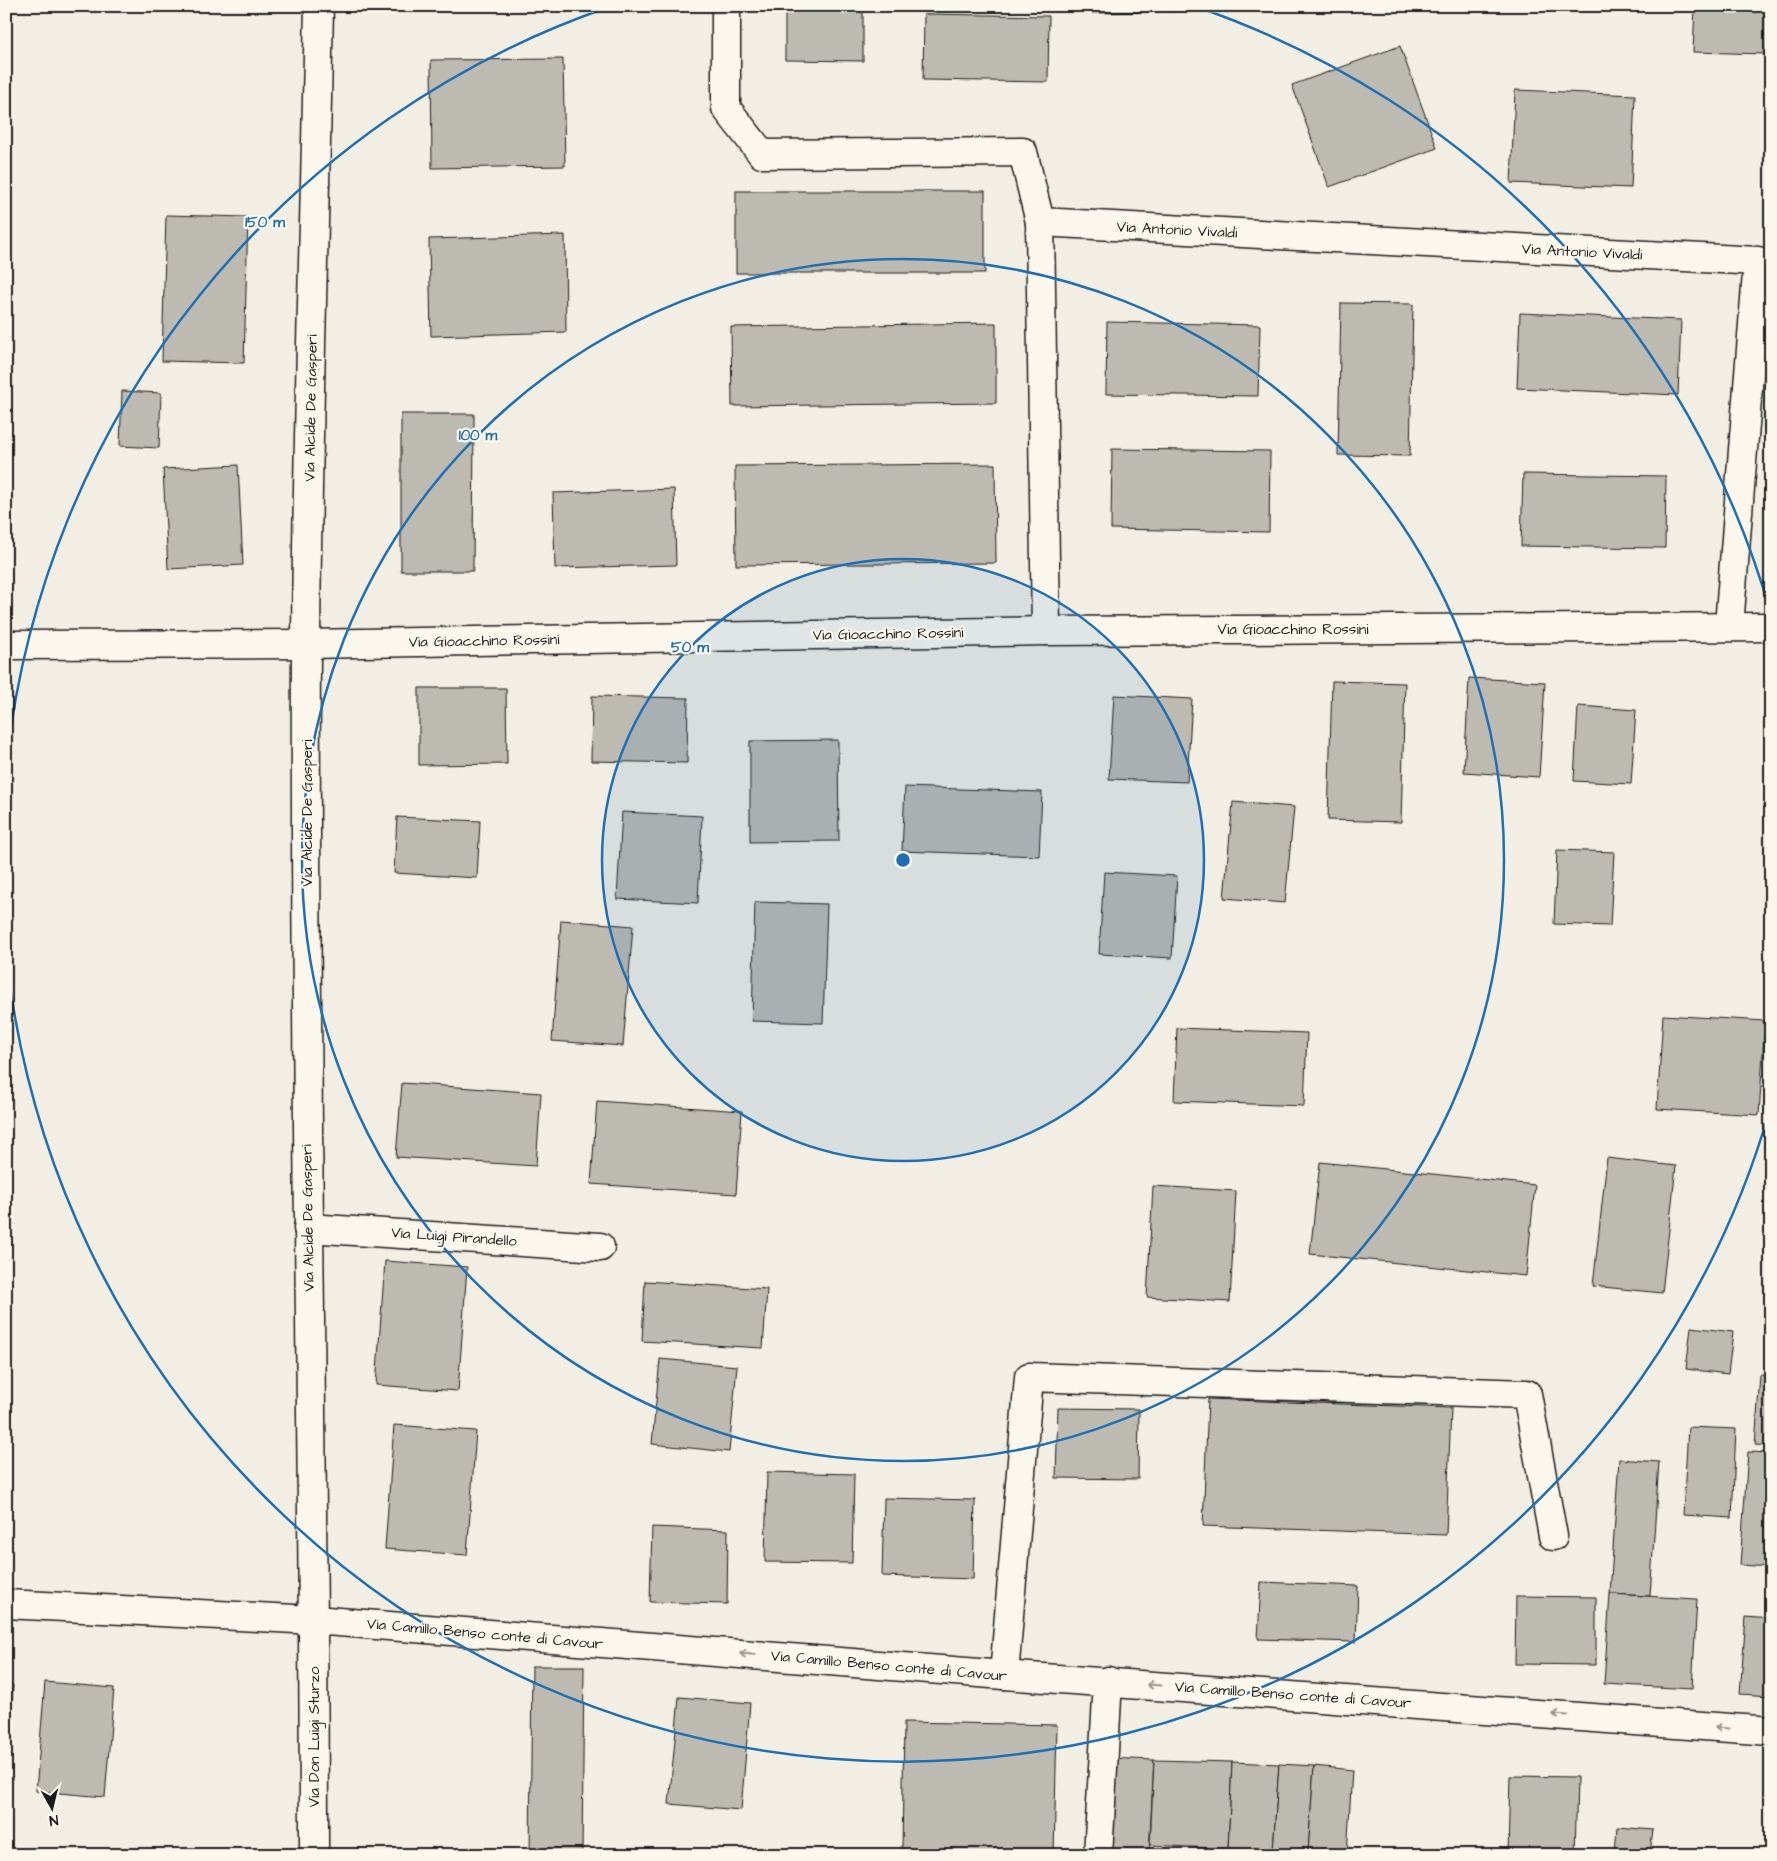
<svg xmlns="http://www.w3.org/2000/svg" width="1777" height="1861" font-family="'Architects Daughter',sans-serif">
  <style>
    .building { fill: #bdbab1; stroke: #1c1c1c }
    .lines { fill: none; stroke-linecap: round; stroke-linejoin: round }
    .minor-casing { stroke: #1c1c1c; stroke-width: 31 }
    .minor { stroke: #fbf7ec; stroke-width: 28 }
    .oneway { stroke: #97948e }
    .ring { fill: none; stroke: #1f6fb2; stroke-width: 2.5 }
    .labels { text-anchor: middle; dominant-baseline: central; stroke-width: 4.5; stroke-linejoin: round; paint-order: stroke }
    .street-label { font-size: 15px; fill: #1c1c1c; stroke: #fbf7ec }
    .centre { fill: #1f6fb2; stroke: #fbf7ec; stroke-width: 2.5 }
    .ring-label { font-size: 15px; text-anchor: middle; font-weight: bold; fill: #1f6fb2; stroke: #fbf7ec; stroke-width: 4.5; stroke-linejoin: round; paint-order: stroke }
  </style>
  <rect width="100%" height="100%" fill="#f2eee4"/>
  <filter id="ink" filterUnits="userSpaceOnUse"><feTurbulence type="fractalNoise" baseFrequency=".02" numOctaves="2"/><feDisplacementMap in="SourceGraphic" scale="10" xChannelSelector="R" yChannelSelector="G"/><feConvolveMatrix kernelMatrix="1 2 1 2 8 2 1 2 1" color-interpolation-filters="sRGB"/></filter>
  <g filter="url(#ink)">
    <g class="building">
      <path d="M785,6H863V61L785,60Z"/>
      <path d="M1091,6H1195V11L1092,13Z"/>
      <path d="M1695,6H1768L1766,54L1693,52Z"/>
      <path d="M924,14L1049,16L1048,82L923,80Z"/>
      <path d="M1400,46L1437,148L1329,187L1292,85Z"/>
      <path d="M563,59L565,166L432,168L431,60Z"/>
      <path d="M1515,90L1635,95L1631,188L1511,183Z"/>
      <rect x="736" y="191" width="249" height="82"/>
      <path d="M166,215L248,217L244,363L162,361Z"/>
      <path d="M565,235L566,332L431,336L429,239Z"/>
      <path d="M1341,303L1413,304L1410,456L1338,455Z"/>
      <path d="M1520,313L1681,320L1678,395L1517,388Z"/>
      <path d="M1107,322L1260,325L1258,396L1106,394Z"/>
      <path d="M996,323V403L732,406L731,327Z"/>
      <path d="M122,391L161,393L159,448L120,446Z"/>
      <path d="M401,414H474L473,571H401Z"/>
      <path d="M1112,449L1270,451L1269,532L1111,529Z"/>
      <path d="M995,464L996,563L736,565L735,466Z"/>
      <path d="M238,465L243,565L168,569L163,469Z"/>
      <path d="M1523,474L1666,476L1665,548L1521,546Z"/>
      <path d="M674,489L676,565L555,568L553,493Z"/>
      <path d="M1469,678L1545,682L1539,777L1464,772Z"/>
      <path d="M1332,681L1405,683L1401,822L1328,820Z"/>
      <path d="M419,688H506L507,764L419,765Z"/>
      <path d="M1114,695L1192,699L1187,782L1109,779Z"/>
      <path d="M592,696L688,698L687,763L591,761Z"/>
      <path d="M1578,706L1636,710L1631,784L1574,781Z"/>
      <path d="M838,740L839,841L750,842V741Z"/>
      <path d="M905,787L1042,792L1039,856L902,851Z"/>
      <path d="M1233,802L1294,807L1285,903L1224,898Z"/>
      <path d="M622,812L702,816L698,903L617,899Z"/>
      <path d="M397,817L480,821L477,878L394,873Z"/>
      <path d="M1557,850L1614,852L1610,926L1554,924Z"/>
      <path d="M1104,872L1177,876L1172,958L1099,954Z"/>
      <path d="M755,902L827,904L823,1023L752,1021Z"/>
      <path d="M561,920L633,926L623,1046L552,1041Z"/>
      <path d="M1663,1015L1765,1021L1759,1115L1657,1109Z"/>
      <path d="M1177,1028L1307,1033L1304,1106L1174,1101Z"/>
      <path d="M402,1083L541,1093L536,1166L396,1157Z"/>
      <path d="M597,1101L742,1111L736,1194L591,1184Z"/>
      <path d="M1607,1158L1676,1166L1662,1293L1593,1286Z"/>
      <path d="M1320,1162L1535,1185L1526,1276L1310,1254Z"/>
      <path d="M1153,1186L1236,1191L1230,1302L1147,1297Z"/>
      <path d="M385,1261L467,1267L458,1391L376,1385Z"/>
      <path d="M645,1281L767,1289L763,1348L642,1341Z"/>
      <path d="M1691,1327L1733,1332L1728,1374L1686,1369Z"/>
      <path d="M660,1359L737,1366L729,1452L652,1444Z"/>
      <path d="M1760,1375L1771,1376V1446L1755,1445Z"/>
      <path d="M1208,1399L1451,1408L1446,1535L1203,1526Z"/>
      <path d="M1058,1408L1139,1409L1138,1479L1056,1478Z"/>
      <path d="M394,1425L476,1431L467,1555L385,1549Z"/>
      <path d="M1688,1427L1736,1429L1732,1518L1683,1515Z"/>
      <path d="M1748,1452L1771,1453V1567L1740,1565Z"/>
      <path d="M1619,1459L1659,1462L1650,1596L1610,1594Z"/>
      <path d="M767,1472L854,1474L852,1563L765,1562Z"/>
      <path d="M884,1498L975,1500L973,1579L882,1576Z"/>
      <path d="M652,1527L728,1530L727,1604L650,1602Z"/>
      <path d="M1261,1582L1358,1586L1356,1642L1258,1639Z"/>
      <path d="M1610,1594L1697,1599L1692,1689L1604,1684Z"/>
      <path d="M1516,1596L1596,1597V1665L1515,1664Z"/>
      <path d="M1746,1617L1771,1619V1696L1740,1694Z"/>
      <path d="M532,1666H584L582,1855H530Z"/>
      <path d="M45,1682L114,1688L105,1797L36,1791Z"/>
      <path d="M6,1685H13L7,1767H6Z"/>
      <path d="M679,1697L750,1703L741,1810L669,1804Z"/>
      <path d="M904,1722L1057,1725L1054,1855L902,1852Z"/>
      <path d="M1106,1758L1154,1760L1149,1855H1102Z"/>
      <path d="M1154,1760L1232,1762L1228,1849L1150,1845Z"/>
      <path d="M1232,1762L1279,1764L1273,1851L1228,1849Z"/>
      <path d="M1279,1764L1314,1766L1308,1853L1273,1851Z"/>
      <path d="M1314,1766L1352,1770L1347,1855L1308,1853Z"/>
      <path d="M1510,1776L1577,1777L1575,1855H1508Z"/>
      <path d="M1617,1827L1653,1830L1650,1855H1615Z"/>
    </g>
    <g class="lines">
      <defs>
        <g id="minor">
          <path d="M726,6V108L762,154L1023,152L1040,222L1758,261L1729,626"/>
          <path d="M1040,222L1046,631"/>
          <path d="M6,645L306,644L1046,631L1771,627"/>
          <path d="M308,1228L600,1247"/>
          <path d="M6,1604L314,1620L1004,1675L1771,1731"/>
          <path d="M1004,1675L1029,1377L1527,1394L1553,1536"/>
          <path d="M314,1855C314,1452 304,1050 306,647C307,434 315,220 319,6"/>
          <path d="M1098,1855L1108,1681"/>
        </g>
      </defs>
      <use href="#minor" class="minor-casing"/>
      <use href="#minor" class="minor"/>
    </g>
    <defs><path id="oneway-shaft" d="M-6 0H5M1.5-3L5.5 0L1.5 3" fill="none" stroke-width="1.6" stroke-linecap="round" stroke-linejoin="round" transform="scale(1.25)"/></defs>
    <g class="oneway">
      <use href="#oneway-shaft" transform="translate(747 1654) rotate(-175)"/>
      <use href="#oneway-shaft" transform="translate(1154 1685) rotate(-176)"/>
      <use href="#oneway-shaft" transform="translate(1560 1715) rotate(-176)"/>
      <use href="#oneway-shaft" transform="translate(1722 1728) rotate(-176)"/>
    </g>
  </g>
  <circle cx="903" cy="860" r="301" fill="#1f6fb2" fill-opacity=".12"/>
  <g class="ring">
    <circle cx="903" cy="860" r="301"/>
    <circle cx="903" cy="860" r="601"/>
    <path d="M1770 1109A902 902 0 0 1 7 962M7 758A902 902 0 0 1 609 7M1197 7A902 902 0 0 1 1770 611"/>
  </g>
  <g class="labels">
    <g class="street-label">
      <text transform="translate(1177 230) rotate(3)">Via Antonio Vivaldi</text>
      <text transform="translate(1582 252) rotate(3)">Via Antonio Vivaldi</text>
      <text transform="translate(311 408) rotate(-89)">Via Alcide De Gasperi</text>
      <text x="1293" y="629">Via Gioacchino Rossini</text>
      <text transform="translate(888 634) rotate(-1)">Via Gioacchino Rossini</text>
      <text transform="translate(484 641) rotate(-1)">Via Gioacchino Rossini</text>
      <text transform="translate(307 813) rotate(-90)">Via Alcide De Gasperi</text>
      <text transform="translate(308 1218) rotate(-91)">Via Alcide De Gasperi</text>
      <text transform="translate(454 1237) rotate(4)">Via Luigi Pirandello</text>
      <text transform="translate(485 1634) rotate(5)">Via Camillo Benso conte di Cavour</text>
      <text transform="translate(889 1666) rotate(5)">Via Camillo Benso conte di Cavour</text>
      <text transform="translate(1293 1695) rotate(4)">Via Camillo Benso conte di Cavour</text>
      <text transform="translate(314 1737) rotate(-90)">Via Don Luigi Sturzo</text>
    </g>
  </g>
  <circle cx="903" cy="860" r="8" class="centre"/>
  <g class="ring-label">
    <text x="265" y="227">150 m</text>
    <text x="478" y="440">100 m</text>
    <text x="690" y="652">50 m</text>
  </g>
  <rect width="1777" height="1861" fill="none" stroke="#fbf7ec" stroke-width="25"/>
  <rect x="12" y="12" width="1752" height="1836" fill="none" stroke="#1c1c1c" stroke-width="2" filter="url(#ink)"/>
  <g transform="translate(52 1808) rotate(172)" stroke="#fbf7ec" stroke-width="4" paint-order="stroke">
  <path d="M0-4L9 19L0 12L-9 19Z" fill="#1c1c1c"/>
  <text y="-8" font-size="14" font-weight="bold" text-anchor="middle" fill="#1c1c1c">N</text>
  </g>
</svg>
